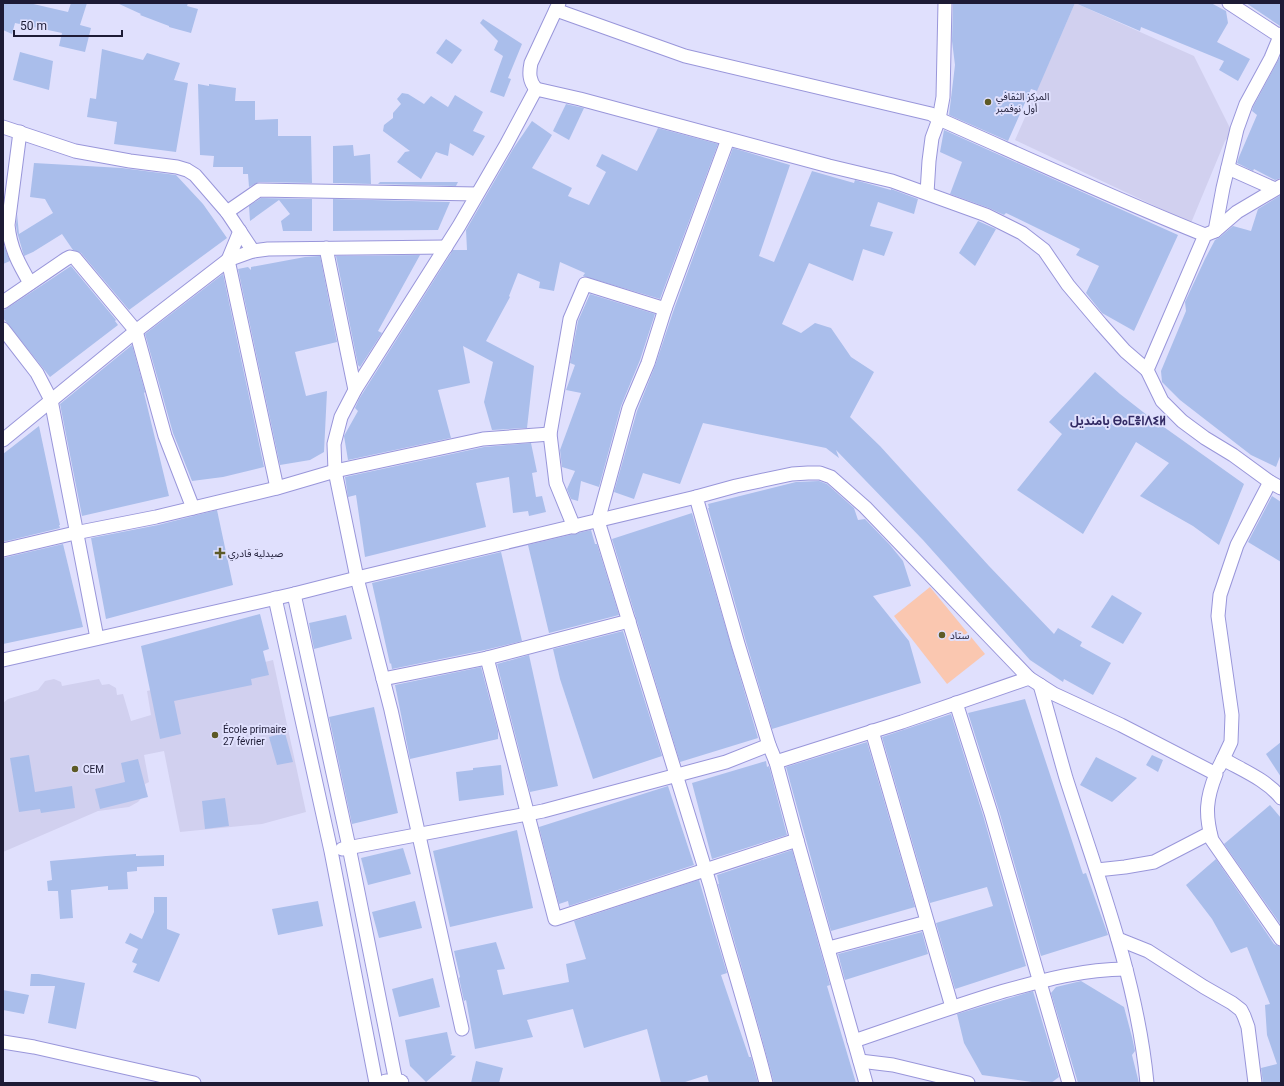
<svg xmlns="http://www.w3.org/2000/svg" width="1284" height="1086" font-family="Roboto,'Noto Sans Arabic','Noto Sans Tifinagh',sans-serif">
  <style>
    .built { fill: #d1d0ef }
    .green { fill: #fac7b0 }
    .building { fill: #aabeeb }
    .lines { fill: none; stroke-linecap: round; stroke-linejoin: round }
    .minor-casing { stroke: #9996da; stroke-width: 15 }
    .tertiary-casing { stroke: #9996da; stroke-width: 19 }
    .minor { stroke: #fff; stroke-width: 13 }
    .tertiary { stroke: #fff; stroke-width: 17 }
    .poi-dot { fill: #5d5a26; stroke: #e0e0fd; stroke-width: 1.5 }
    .labels { text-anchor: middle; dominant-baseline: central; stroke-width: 4; stroke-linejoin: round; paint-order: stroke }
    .poi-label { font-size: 10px; fill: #1d1b35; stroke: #e0e0fd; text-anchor: start }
    .quarter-label { font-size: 12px; font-weight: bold; fill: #322a64; stroke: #e0e0fd }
  </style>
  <rect width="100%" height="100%" fill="#e0e0fd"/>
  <g class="built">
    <path d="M1075,3L1194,56L1232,132L1225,141L1191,223L1015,140Z"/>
    <path d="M273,660L306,812L262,824L180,832L164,751L144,755L149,782L145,784L146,793L138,802L129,807L98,811L3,852V703L8,699L38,690L45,681L54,679L61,682L62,686L99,679L102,685L109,684L116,688L117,695L123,694L131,721L151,715L147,691Z"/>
  </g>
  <path class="green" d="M930,587L985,654L947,684L894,616Z"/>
  <g class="building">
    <path d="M3,3H29L68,12L71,3H87L80,25L91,28L85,52L59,46L62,33L15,23L12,34L3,30Z"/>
    <path d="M117,3H188L187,6L198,9L191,33L169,27V26L140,15L141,14Z"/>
    <path d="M953,3H1211L1226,11L1228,23L1217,42L1250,59L1238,81L1219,70L1224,61L1141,27L1140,31L1075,3L1037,91L1031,89L1008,141L949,115L955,65L952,41Z"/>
    <path d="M1246,3H1281V26H1280Z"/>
    <path d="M483,19L522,44L508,78L511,79L504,97L490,92L503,56L494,50L498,41L480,23Z"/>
    <path d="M446,39L462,50L452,64L436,53Z"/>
    <path d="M102,49L143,60L147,53L180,63L174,80L188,83L176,152L114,144L117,122L87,117L90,98L96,99Z"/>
    <path d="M20,52L53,61L49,90L13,80Z"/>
    <path d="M1281,55V178L1275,180L1254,169L1253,171L1237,163L1239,157L1257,115L1252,111L1253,107Z"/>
    <path d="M198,84L209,86V84L236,88L235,101H255V120L278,119V136H311L312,183L259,182L249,187L248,174H243V167H213L214,156L200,155Z"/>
    <path d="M402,93L408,94L424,104L431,96L448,107L455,95L483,112L473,131L485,136L473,156L450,143L448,156L436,152L421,179L397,162L405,152L410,151L383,131L384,125L393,118V113L401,104L397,99Z"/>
    <path d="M566,104L584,108L569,140L553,131Z"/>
    <path d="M532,121L552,135L532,168L572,188L568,196L589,205L606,172L596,166L602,154L637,171L658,128L718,144L660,299L583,276L585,273L560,262L554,291L539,288L540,282L518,273L509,296L510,297L486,341L534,366L527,428L492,430L484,402L493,362L463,346L470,383L438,390L451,438L348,460L344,436L358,411L355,408L359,399L453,250H467L466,230L513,149Z"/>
    <path d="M944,130L1178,235L1134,331L1102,313L1086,293L1099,266L1076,255L1080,249L1006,213L1004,215L989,208L950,194L962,162L940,152Z"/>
    <path d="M353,145L354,156L370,154L371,184L333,183V146Z"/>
    <path d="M733,148L790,165L759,256L774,262L812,171L854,183L855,180L891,190V189L918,199L914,214L878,202L870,226L893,232L884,256L863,249L853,281L809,263L782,324L801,333L815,323L831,328L851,357L874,372L850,417L880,446L989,566L1054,634L1058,628L1082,642L1080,646L1111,663L1093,695L1064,679L1063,682L1030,660L923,540L836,450L839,458L826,448L703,423L680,484L643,473L634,499L614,492L637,411L655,366L673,312Z"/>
    <path d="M34,163L122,168L176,175L203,204L227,238L129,310L81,253L73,250L62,234L33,252L24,256L17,232L16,225L17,214L19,234L53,213L45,199L30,197Z"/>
    <path d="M380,182H458L456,186L378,184Z"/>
    <path d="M1281,195V454L1276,467L1251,455L1180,400L1162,382L1161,371L1186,311L1185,302L1205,259L1215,240L1220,237L1233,226L1251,231L1258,209Z"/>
    <path d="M261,198L312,199V231H283L281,221L290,214L279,200L250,221L249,206Z"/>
    <path d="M333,199L450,202L438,230L333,231Z"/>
    <path d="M978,221L996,229L975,266L959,253Z"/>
    <path d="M3,243L10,261L3,264Z"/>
    <path d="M420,255L378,331L382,333L360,367L358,365L336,256Z"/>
    <path d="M320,256L337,342L295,352L306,396L327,391L324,452L310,460L280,465L238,269L248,267L251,270V267L305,257Z"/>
    <path d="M71,266L116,320L115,321L118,325L50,377L3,318V311Z"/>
    <path d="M223,274L264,467L223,477L192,481L173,433L145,334Z"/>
    <path d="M590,294L655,314L640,360L621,406L599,487L581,481L578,501L571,499L567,489L575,471L562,467L560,450L581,393L566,390L575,365L570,363L578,321Z"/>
    <path d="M132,345L145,392L144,393L169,496L82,516L60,404Z"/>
    <path d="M1095,372L1120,394L1161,426V425L1244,484L1219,545L1193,526L1140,496L1169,463L1136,442L1083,534L1017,490L1062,434L1049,422Z"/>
    <path d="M39,426L60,525H59L60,528L3,542V454Z"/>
    <path d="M531,443L537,472L532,473L536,497L542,496L546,512L529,516L528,511L513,513L509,477L476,483L486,527L365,557L356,495L348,497L345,477L484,447Z"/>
    <path d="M819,481L827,484L854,508L858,520L865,519L890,545L903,561L911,586L873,596L909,641L921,683L772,729L746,642L708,508H709L708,504L796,482Z"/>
    <path d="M1272,496L1281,502V562L1248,542Z"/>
    <path d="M217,510L233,585L106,619L91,538L158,525Z"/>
    <path d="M692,513L758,738L680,762L612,539Z"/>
    <path d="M591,530L595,544H597L619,615L549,633L528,545Z"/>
    <path d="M63,544L83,627L3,644V558Z"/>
    <path d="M501,552L522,641L485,650L392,669L391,663L390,664L372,583Z"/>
    <path d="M1112,595L1142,613L1123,644L1091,627Z"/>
    <path d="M260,614L269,649L263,651L269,675L251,679L252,685L174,701L181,734L160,739L141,646Z"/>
    <path d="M346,615L352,639L314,649L309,623Z"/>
    <path d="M623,631L662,756L593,779L560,679L553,649Z"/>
    <path d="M529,655L558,786L530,792L497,664Z"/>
    <path d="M481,667L498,731V739L410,759L395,685Z"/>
    <path d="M1025,699L1083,874L1086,873L1108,935L1041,956L999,811L968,713Z"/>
    <path d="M374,707L398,813L352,824L329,717Z"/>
    <path d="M951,714L983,815L1026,966L955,989L936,923L993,906L987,887L930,903L882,737Z"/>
    <path d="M285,733L293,762L277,765L269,737Z"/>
    <path d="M867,742L915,907L831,931L786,767Z"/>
    <path d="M1281,742V777L1266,754Z"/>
    <path d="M29,755L35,792L72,786L75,808L41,813L40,809L19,812L10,758Z"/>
    <path d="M1152,755L1163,760L1158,772L1146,765Z"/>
    <path d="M1096,757L1137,778L1112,802L1080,785Z"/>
    <path d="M138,759L148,797L100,809L95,789L125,782L121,763Z"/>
    <path d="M766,761L767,767L769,766L787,835L712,859L692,783Z"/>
    <path d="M501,765L504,795L459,801L456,772L473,770V768Z"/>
    <path d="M668,786L694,865L569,906L568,901L559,904L539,827Z"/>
    <path d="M225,798L229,826L205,829L202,801Z"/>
    <path d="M1270,805L1281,818V925L1224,844Z"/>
    <path d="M517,830L533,908L450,927L433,851Z"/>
    <path d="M403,848L411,874L368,885L361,858Z"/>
    <path d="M792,850L830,985L827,986L856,1083H774L760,1031L718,884H719L717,875Z"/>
    <path d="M136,854V856L164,855V866L137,867V871L127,872L128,889L108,890V886L71,890L73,918L60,919L58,891H48L47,881L52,880L50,861L106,856Z"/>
    <path d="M1216,859L1274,944L1281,947V1083H1263L1261,1068L1277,1064L1267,1035L1265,1005L1270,1004L1247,947L1231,953L1212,919L1186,885Z"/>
    <path d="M699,880L727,973L721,975L749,1057H751L758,1083H709L707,1075L682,1083H661L647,1029L584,1048L573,1009L527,1020L533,1037L475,1049L466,1000L464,1001L459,978L460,977L454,951L496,942L505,969L497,970L503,995L569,982L566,964L586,959L574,921Z"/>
    <path d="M154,897H167V929L180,934L159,982L133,972L137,964L132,962L138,949L125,943L130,933L142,939L154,912Z"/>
    <path d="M318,901L323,926L278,935L272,909Z"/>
    <path d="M415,901L422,928L379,938L372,912Z"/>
    <path d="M922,932L928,954L845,980L838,954Z"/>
    <path d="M31,974H39L85,983L76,1029L48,1023L55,986H30Z"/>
    <path d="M433,978L440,1007L399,1017L392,989Z"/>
    <path d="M1081,981L1124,1007L1132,1037L1135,1051L1132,1055L1139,1083H1078L1051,993L1056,987Z"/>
    <path d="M3,990L29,995L24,1014L3,1010Z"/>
    <path d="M1033,991L1059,1077L1051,1083H1039L982,1075L964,1043L957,1014Z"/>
    <path d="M447,1032L452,1054L450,1055L456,1056L426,1082L410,1066L405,1040Z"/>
    <path d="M476,1061L503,1068L499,1083H471Z"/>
  </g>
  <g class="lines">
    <defs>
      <g id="minor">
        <path d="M1229,3L1281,37"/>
        <path d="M556,10L685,56L931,114L939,119C1027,158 1115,199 1205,235"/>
        <path d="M536,89C529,81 529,73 531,63L559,3"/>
        <path d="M3,127L75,151L130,161L177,167L187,170L195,175L227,212L253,251"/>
        <path d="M20,132L8,225C10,248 19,264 30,283"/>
        <path d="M728,139L665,309L648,363L629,408L598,521L710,885C728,951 749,1016 766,1083"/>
        <path d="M1228,168L1275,189"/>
        <path d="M1281,186L1237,212L1215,231L1205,235L1147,370L1162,401L1182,421L1205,438L1233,455L1270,482L1281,488"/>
        <path d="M927,193L929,161L932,138L939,119L943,97L945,3"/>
        <path d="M227,212L259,190L477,194"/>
        <path d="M240,231L228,260L277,488"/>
        <path d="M1215,231L1223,188L1237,129L1246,104L1271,58L1281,34"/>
        <path d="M326,248L355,390"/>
        <path d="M3,302L66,259L70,257L75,258L136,331L165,436L193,508"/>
        <path d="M3,329L37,373L51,400L97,638"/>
        <path d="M3,440L136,331L228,260L253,251L268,249L446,247"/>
        <path d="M574,527L556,483L550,434L570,319L585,284L665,309"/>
        <path d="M3,550L75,533L156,517L277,488L335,471L483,439L550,434"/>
        <path d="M294,594L349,847L396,1082"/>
        <path d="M275,598L331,851L376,1083"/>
        <path d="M487,658L555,919L797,840"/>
        <path d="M3,660L294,594L357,578L696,497"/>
        <path d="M383,679L487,658L629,621"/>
        <path d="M1040,685C1049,716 1057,747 1066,778C1098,878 1137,978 1147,1083"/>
        <path d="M956,703L991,813L1069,1083"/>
        <path d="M872,731L952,1007"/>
        <path d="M1223,759L1231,742L1232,715L1218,616L1220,595L1237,545L1270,482"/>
        <path d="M776,762L769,745L738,644L696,497L736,486L792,474L808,473H820L831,477L865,507L1029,678"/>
        <path d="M1219,767L1223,759C1242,770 1267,780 1281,798"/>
        <path d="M342,849L543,811L726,762L769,745"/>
        <path d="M1097,870L1125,867L1154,862L1210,833"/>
        <path d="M1118,939L1148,951L1204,987L1232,1003L1241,1010L1244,1016L1248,1027L1255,1083"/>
        <path d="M829,948L927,922"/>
        <path d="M462,1029L391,710L357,578L335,471L334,444L341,417L355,390L459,226L506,145L536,89L580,99L829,166L892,181L986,215L1022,233L1044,250L1068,285L1101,324L1125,351L1147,370"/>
        <path d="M854,1041C904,1024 954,1006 1004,991C1044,980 1084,969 1126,969"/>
        <path d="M3,1042L34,1047L194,1083"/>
        <path d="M860,1061L893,1065L968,1083"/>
        <path d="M866,1083L797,840L776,762L902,722L1029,678L1054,694L1121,725L1216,774C1206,799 1205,814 1212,840L1281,939"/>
      </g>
      <path id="tertiary" d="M386,1083H400"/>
    </defs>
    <use href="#minor" class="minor-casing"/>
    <use href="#tertiary" class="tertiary-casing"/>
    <use href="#minor" class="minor"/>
    <use href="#tertiary" class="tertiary"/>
  </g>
  <g class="poi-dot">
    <circle cx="988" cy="102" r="4"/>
    <path d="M218 547h4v4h4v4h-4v4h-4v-4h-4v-4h4z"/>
    <circle cx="942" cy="635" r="4"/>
    <circle cx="215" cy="735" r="4"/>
    <circle cx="75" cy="769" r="4"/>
  </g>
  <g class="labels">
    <g class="poi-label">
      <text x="996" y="96">المركز الثقافي<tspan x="996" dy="12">أول نوفمبر</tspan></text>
      <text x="228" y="553">صيدلية قادري</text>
      <text x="950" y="635">ستاد</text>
      <text x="223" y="729">École primaire<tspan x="223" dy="12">27 février</tspan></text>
      <text x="83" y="769">CEM</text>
    </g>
    <g class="quarter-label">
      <text x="1118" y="421">بامنديل ⴱⴰⵎⴻⵏⴷⵉⵍ</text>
    </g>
  </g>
  <rect width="1284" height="1086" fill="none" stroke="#1d1b35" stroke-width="8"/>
  <path d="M14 30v6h108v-6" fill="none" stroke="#1d1b35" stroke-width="2"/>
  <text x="20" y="30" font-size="12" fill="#1d1b35" stroke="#e0e0fd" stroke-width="3" paint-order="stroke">50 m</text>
</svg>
